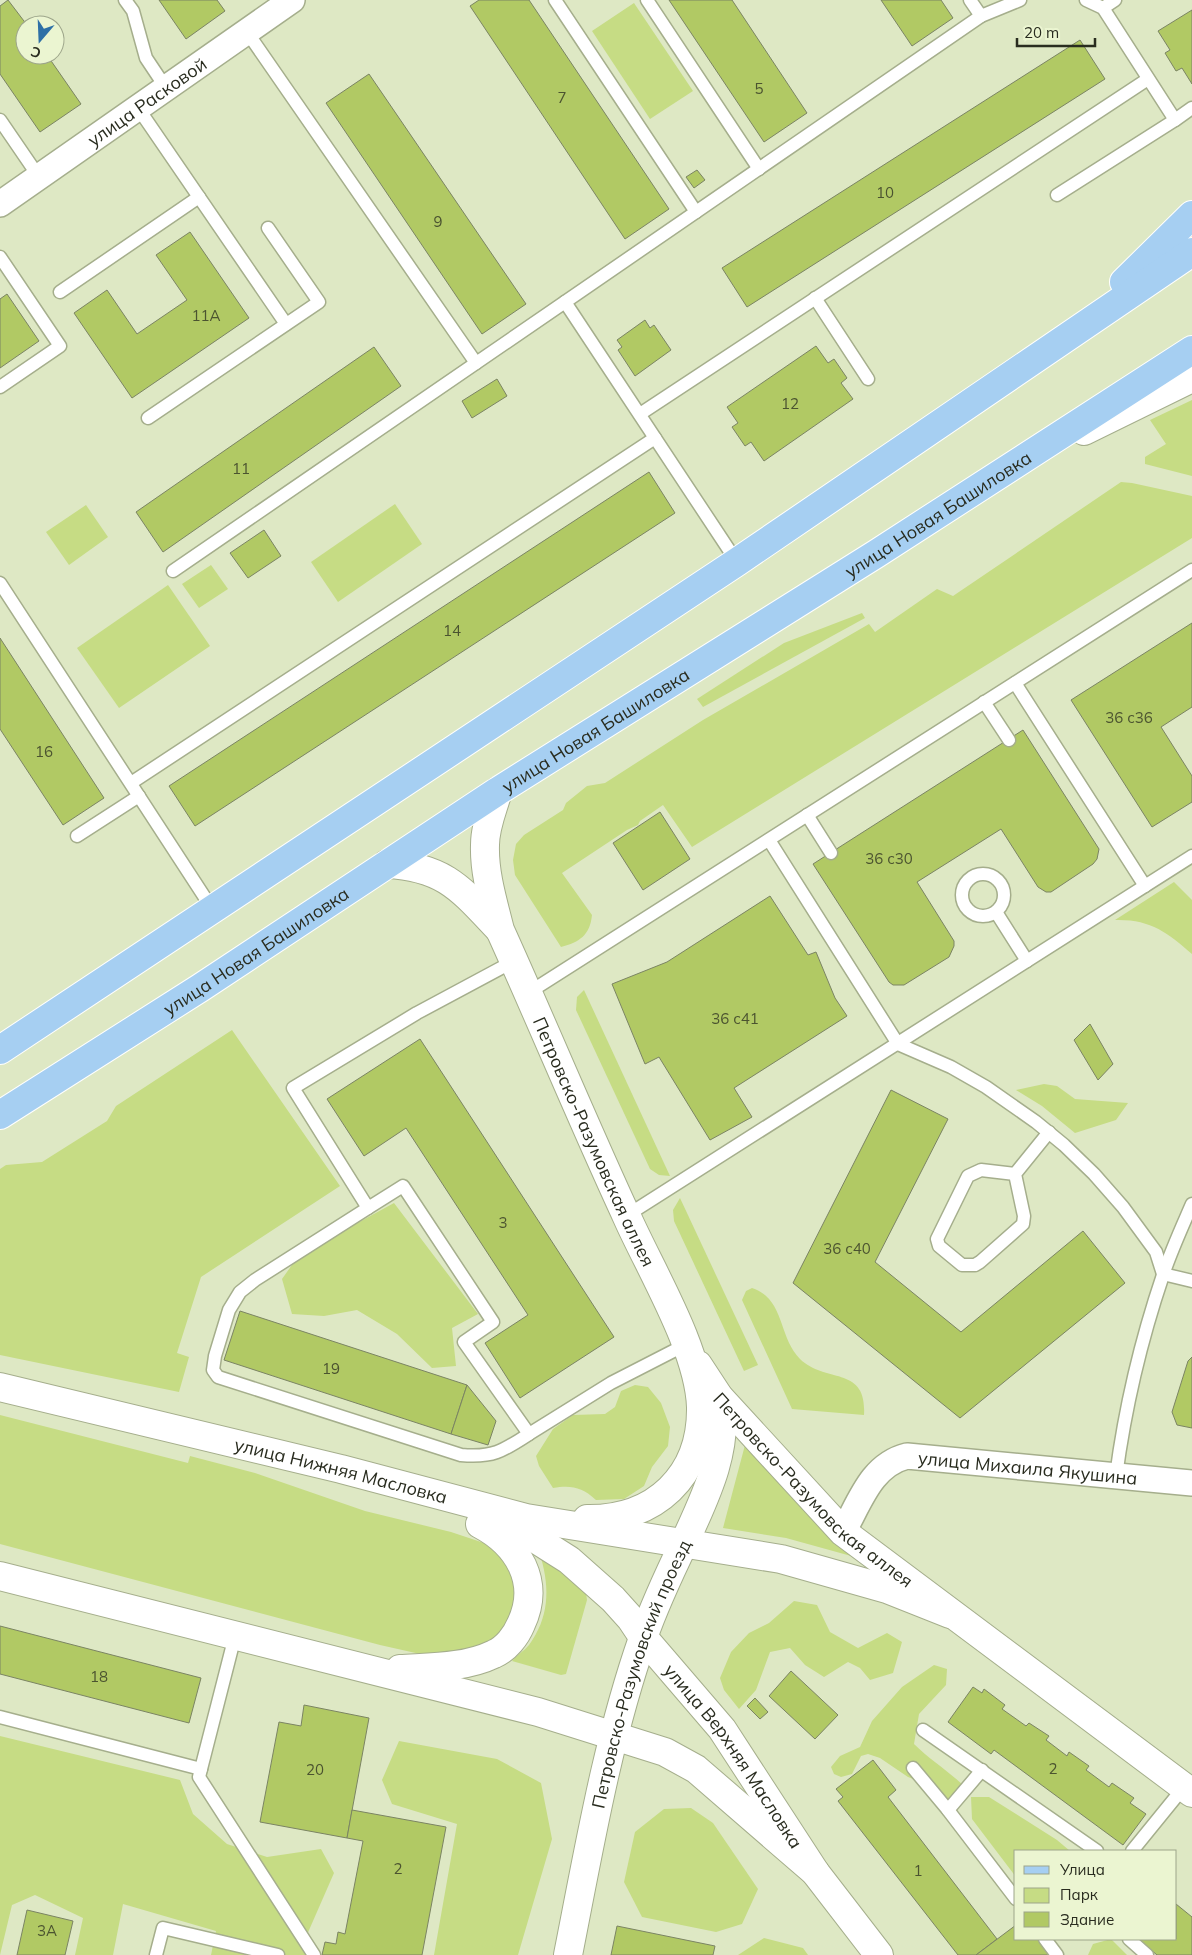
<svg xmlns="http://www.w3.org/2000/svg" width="1192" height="1955" font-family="Mulish,sans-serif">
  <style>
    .green { fill: #c6dc84 }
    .building { fill: #b1c964; stroke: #7b8463 }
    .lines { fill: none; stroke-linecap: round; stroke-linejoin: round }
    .service-casing { stroke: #a5ae8c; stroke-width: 15 }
    .minor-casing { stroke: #a5ae8c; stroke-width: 28 }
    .tertiary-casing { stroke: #a5ae8c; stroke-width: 30 }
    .secondary-casing { stroke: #a5ae8c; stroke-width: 30 }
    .primary-casing { stroke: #fff; stroke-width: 30 }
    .service { stroke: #fff; stroke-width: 12 }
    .minor { stroke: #fff; stroke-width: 25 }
    .tertiary { stroke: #fff; stroke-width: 28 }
    .secondary { stroke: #fff; stroke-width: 28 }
    .primary { stroke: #a6cff2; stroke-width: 28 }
    .labels { text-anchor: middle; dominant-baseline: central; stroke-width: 4; stroke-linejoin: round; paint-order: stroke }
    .number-label { font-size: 15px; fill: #4b5330 }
    .street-label { font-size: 18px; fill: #292c1f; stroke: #ebf5d1 }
  </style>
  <rect width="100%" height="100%" fill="#dee8c4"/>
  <g class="green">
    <path d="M634,3L693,91L650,119L592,31Z"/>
    <path d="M1192,400V476L1145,464V457L1166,444L1150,420Z"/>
    <path d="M1121,482L1132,483L1192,496V538L692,847L663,805L640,821L638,825L627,830L562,873L592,915C590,935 580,942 561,947L515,875L513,860L516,844L524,835L563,810L566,803L587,786L605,783L703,720L869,624L875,632L937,589L953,596Z"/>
    <path d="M395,504L422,544L338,602L311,562Z"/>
    <path d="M86,505L108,537L69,565L46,532Z"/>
    <path d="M211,565L228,589L199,608L182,584Z"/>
    <path d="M168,585L210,646L119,708L77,648Z"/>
    <path d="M862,613L865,618L703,707L697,699L784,643Z"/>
    <path d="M1174,882L1192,900V954C1167,932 1150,919 1115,920Z"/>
    <path d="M584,990L670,1176L659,1175L650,1169L576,1010L577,997Z"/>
    <path d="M232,1030L340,1186L201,1277L177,1353L189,1357L179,1392L0,1355V1169L6,1165L42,1162L107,1121L116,1106Z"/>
    <path d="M1044,1084L1057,1086L1075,1099L1128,1103L1116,1120L1075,1133L1042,1106L1016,1090Z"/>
    <path d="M680,1198L758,1365L744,1371L674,1221L673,1210Z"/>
    <path d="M394,1203L478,1314L452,1328L456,1366L432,1368L397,1334L357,1310L324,1316L292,1314L282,1279L299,1255Z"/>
    <path d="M752,1288C785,1299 778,1337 800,1359C826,1384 867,1365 864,1415L792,1409L742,1300L746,1291Z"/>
    <path d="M635,1385L648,1387L661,1403L670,1427L668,1446L652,1467L644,1486L624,1499L596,1500C582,1487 571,1485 553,1488L539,1466L536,1456L553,1429L573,1415L605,1414L615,1407L621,1391Z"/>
    <path d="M0,1415L188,1463L190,1456L255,1473L365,1511L451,1532L484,1543L501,1557L510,1571L515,1585L516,1602L505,1631L487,1647L429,1656L380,1645L0,1544Z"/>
    <path d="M745,1445L789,1495L862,1559L786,1538L723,1528Z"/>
    <path d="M541,1558L554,1562L586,1593L587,1600L566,1674L561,1675L512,1661C517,1655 524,1651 529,1645C549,1618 550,1589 541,1558Z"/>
    <path d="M794,1601L817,1605L830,1632L858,1648L887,1633L902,1642L893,1673L870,1680L860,1668L848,1662L824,1677L805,1665L790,1648L770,1652L756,1690L739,1709L724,1690L720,1678L731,1652L749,1633L769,1623Z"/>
    <path d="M934,1665L947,1669L946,1685L919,1714L914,1744C929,1759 947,1770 963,1785L949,1800L935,1787L908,1777L880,1758L868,1754L861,1756L852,1774L841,1777L834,1774L831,1767L840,1756L860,1747L872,1721L902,1687Z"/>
    <path d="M0,1736L180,1780L193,1814L227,1844L267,1857L321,1849L334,1873L306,1937L314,1955H211L216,1931L123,1904L113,1955H75L83,1918L35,1895L12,1905L0,1955Z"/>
    <path d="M399,1741L497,1759L541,1783L552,1839L518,1955H434L457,1824L392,1804L382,1780Z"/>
    <path d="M989,1797L1057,1840L1070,1851H1016V1877L972,1819L971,1797Z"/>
    <path d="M691,1808L713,1823L758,1889L742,1924L716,1932L642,1917L624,1882L635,1832L664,1809Z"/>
    <path d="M764,1938L803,1948L808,1955H738Z"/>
    <path d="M1111,1939L1127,1955H1088L1093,1944Z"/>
  </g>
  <g class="building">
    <path d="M8,0L27,25L25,55H47L81,104L40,132L0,74V6Z"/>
    <path d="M159,0H217L225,11L186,39Z"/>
    <path d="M479,0H529L669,209L625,239L470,6Z"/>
    <path d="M669,0H732L807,113L764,142Z"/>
    <path d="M881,0H941L953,18L912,46Z"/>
    <path d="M1192,10V84L1182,68L1176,71L1165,53L1170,50L1158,31Z"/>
    <path d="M1080,40L1105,79L747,307L722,268Z"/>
    <path d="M369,74L526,304L482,334L326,103Z"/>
    <path d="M697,170L705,180L694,188L686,177Z"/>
    <path d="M190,232L249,318L132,398L74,313L107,290L137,334L187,300L156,255Z"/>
    <path d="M7,294L39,341L0,368V299Z"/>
    <path d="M645,320L650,328L654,325L671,350L635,376L618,350L622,347L617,340Z"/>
    <path d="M816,346L828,363L834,359L847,378L841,383L853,399L764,461L751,442L745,446L732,427L738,423L727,407Z"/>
    <path d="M374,347L401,386L163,552L136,512Z"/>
    <path d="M497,379L507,396L472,418L462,401Z"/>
    <path d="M649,472L675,513L195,826L169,786Z"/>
    <path d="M264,530L281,556L248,578L230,553Z"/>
    <path d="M1192,623V707L1161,727L1192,776V802L1152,827L1071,700Z"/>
    <path d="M0,638L104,798L63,825L0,729Z"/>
    <path d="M1023,730L1099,849L1097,859L1093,864L1051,892H1046L1038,887L1001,829L917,882L954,941V946L949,957L904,985H893L889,982L813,864Z"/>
    <path d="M660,812L690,859L643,890L613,843Z"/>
    <path d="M770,896L808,955L816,952L835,998L847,1016L734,1088L752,1117L710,1140L659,1057L645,1064L612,984L667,962Z"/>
    <path d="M1090,1024L1113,1064L1098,1080L1074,1040Z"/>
    <path d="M420,1039L614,1337L520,1398L485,1343L528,1315L406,1128L364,1156L327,1099Z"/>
    <path d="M891,1090L948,1119L875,1262L961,1332L1083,1231L1125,1283L960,1418L793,1283Z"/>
    <path d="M240,1311L467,1385L451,1434L224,1360Z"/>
    <path d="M1192,1357V1428L1177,1425L1172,1412L1188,1361Z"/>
    <path d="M467,1385L496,1421L488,1445L451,1434Z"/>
    <path d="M0,1626L201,1678L189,1723L0,1674Z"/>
    <path d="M791,1671L838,1715L815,1739L769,1696Z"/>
    <path d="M973,1687L982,1693L984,1689L1005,1705L1002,1709L1026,1726L1029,1723L1049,1736L1046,1740L1067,1756L1069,1752L1089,1766L1086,1770L1109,1787L1112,1783L1134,1798L1130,1803L1146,1814L1123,1845L994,1750L991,1754L948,1722Z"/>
    <path d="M755,1698L768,1712L760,1719L747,1706Z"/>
    <path d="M304,1705L369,1718L347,1838L260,1822L279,1722L301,1726Z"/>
    <path d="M873,1760L896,1790L888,1797L997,1939L976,1955H958L838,1801L843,1797L836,1789Z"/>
    <path d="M352,1810L446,1827L422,1955H322L325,1942L336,1944L338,1932L345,1934L363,1841L347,1838Z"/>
    <path d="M1176,1904L1192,1917V1955H1157L1138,1939H1176Z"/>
    <path d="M27,1910L73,1921L65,1955H17Z"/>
    <path d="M1016,1925V1939H1038L1051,1955H976Z"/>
    <path d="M617,1926L715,1946L713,1955H611Z"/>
  </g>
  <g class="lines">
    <defs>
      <g id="service">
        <path d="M125,0L133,11L146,58L166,88"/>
        <path d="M555,0L696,212"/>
        <path d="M647,0L759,169"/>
        <path d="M970,0L981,16"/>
        <path d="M1103,8L1115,0"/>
        <path d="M247,32L476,363"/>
        <path d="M138,108L286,324"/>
        <path d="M0,120L39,177"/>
        <path d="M1175,120L1192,108"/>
        <path d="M1057,195L1175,120L1103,8L1086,0"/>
        <path d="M0,257L60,346L0,387"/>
        <path d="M60,292L199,197"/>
        <path d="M815,298L868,379"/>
        <path d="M640,414L1148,79"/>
        <path d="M148,418L319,302L268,228"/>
        <path d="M737,562L565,302L981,16L1020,0"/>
        <path d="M173,571L565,302"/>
        <path d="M0,583L213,910"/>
        <path d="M1015,683L1145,886"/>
        <path d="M984,702L1009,740"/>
        <path d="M131,783L655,438"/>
        <path d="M807,815L831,853"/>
        <path d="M77,836L139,796"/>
        <path d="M769,840L898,1044L951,1067L986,1087L1036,1122L1064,1145L1094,1174L1123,1207L1156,1252L1163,1274L1192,1281"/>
        <circle cx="983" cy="895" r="21"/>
        <path d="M996,912L1027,961"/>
        <path d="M514,961L417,1013L293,1088L368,1208L403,1186L493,1322L464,1342L529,1434L611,1383L687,1344"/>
        <path d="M528,993L1192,570"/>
        <path d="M1015,1174L1024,1216L1023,1224L980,1262L975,1265H962L939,1246L937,1239L968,1176L981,1170L1015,1174L1049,1132"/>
        <path d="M368,1208L255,1280L240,1292L229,1310L215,1356L213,1370L218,1377L461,1455C493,1458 503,1451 529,1434"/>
        <path d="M626,1216L1192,856"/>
        <path d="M1116,1476C1125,1408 1141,1340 1163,1275C1171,1251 1182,1227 1192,1204"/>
        <path d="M0,1717L201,1769L235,1636"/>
        <path d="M923,1730L1097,1851"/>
        <path d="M913,1768L948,1810L1016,1899"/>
        <path d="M201,1769L199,1777L314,1955"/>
        <path d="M948,1810L982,1770"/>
        <path d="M1132,1851L1184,1787"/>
        <path d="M1045,1939L1057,1955"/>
        <path d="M1129,1939L1147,1955"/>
        <path d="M156,1955L163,1928L278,1955"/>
      </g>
      <g id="minor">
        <path id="s1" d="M0,204L292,0"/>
        <path id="s2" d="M843,1532C860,1502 871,1465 907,1456L1192,1483"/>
      </g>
      <g id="tertiary">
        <path id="s3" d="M498,791C493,809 485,826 485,845C484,873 493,902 500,930C543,1025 583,1122 627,1217C651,1271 699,1349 701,1407C702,1476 655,1520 587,1519"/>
        <path d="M387,864C445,867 461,889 499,929"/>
        <path id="s4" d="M698,1365L719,1397L843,1532L1192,1793"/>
        <path id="s5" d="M0,1387L341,1469L526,1518L781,1559L887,1589L950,1614"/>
        <path id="s6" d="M504,1519L569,1560L613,1599L631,1619L643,1637L722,1729L815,1872L879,1955"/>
        <path d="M0,1576L538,1712L665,1752L696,1769L815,1872"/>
        <path d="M400,1669C431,1667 465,1668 494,1654C506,1649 516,1636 521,1624C541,1582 518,1544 480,1524"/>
        <path id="s7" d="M568,1955C589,1849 607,1741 643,1638C654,1606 670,1572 685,1541C705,1498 731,1445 719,1397"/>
      </g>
      <path id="secondary" d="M1084,431L1192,378"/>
      <g id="primary">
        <path d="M1124,282L1192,215"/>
        <path d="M0,1050L737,562L1192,252"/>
        <path id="s8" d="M0,1115L200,988L498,791L876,554L1192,350"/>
      </g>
    </defs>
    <use href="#service" class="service-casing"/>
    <use href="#minor" class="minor-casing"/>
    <use href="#tertiary" class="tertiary-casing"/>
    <use href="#secondary" class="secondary-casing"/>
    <use href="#primary" class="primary-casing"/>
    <use href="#service" class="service"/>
    <use href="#minor" class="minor"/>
    <use href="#tertiary" class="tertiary"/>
    <use href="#secondary" class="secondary"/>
    <use href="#primary" class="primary"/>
  </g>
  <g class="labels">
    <g class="number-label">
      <text x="759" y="88">5</text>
      <text x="562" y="97">7</text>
      <text x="885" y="192">10</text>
      <text x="438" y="221">9</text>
      <text x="206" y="315">11А</text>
      <text x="790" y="403">12</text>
      <text x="241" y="468">11</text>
      <text x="452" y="630">14</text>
      <text x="1129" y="717">36 с36</text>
      <text x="44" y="751">16</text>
      <text x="889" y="858">36 с30</text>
      <text x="735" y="1018">36 с41</text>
      <text x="503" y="1222">3</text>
      <text x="847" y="1248">36 с40</text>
      <text x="331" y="1368">19</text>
      <text x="99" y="1676">18</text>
      <text x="1053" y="1768">2</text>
      <text x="315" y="1769">20</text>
      <text x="398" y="1868">2</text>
      <text x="918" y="1870">1</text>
      <text x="47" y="1930">3А</text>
    </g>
    <g class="street-label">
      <text stroke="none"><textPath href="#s1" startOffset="179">улица Расковой</textPath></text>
      <text stroke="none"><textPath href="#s8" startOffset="1114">улица Новая Башиловка</textPath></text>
      <text stroke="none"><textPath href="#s8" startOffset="709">улица Новая Башиловка</textPath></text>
      <text stroke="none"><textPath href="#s8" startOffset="304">улица Новая Башиловка</textPath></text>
      <text stroke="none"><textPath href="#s3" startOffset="374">Петровско-Разумовская аллея</textPath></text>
      <text stroke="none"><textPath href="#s2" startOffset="224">улица Михаила Якушина</textPath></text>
      <text stroke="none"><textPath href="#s5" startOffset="351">улица Нижняя Масловка</textPath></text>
      <text stroke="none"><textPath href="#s4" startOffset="171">Петровско-Разумовская аллея</textPath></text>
      <text stroke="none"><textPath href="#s7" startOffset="291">Петровско-Разумовский проезд</textPath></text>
      <text stroke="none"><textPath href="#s6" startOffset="334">улица Верхняя Масловка</textPath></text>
    </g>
  </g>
  <rect x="1014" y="1850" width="162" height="90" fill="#ebf5d1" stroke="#9da58a"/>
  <rect x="1024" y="1866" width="25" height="8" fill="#a6cff2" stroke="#9da58a"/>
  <text x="1060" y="1875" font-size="15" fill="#292c1f">Улица</text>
  <rect x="1024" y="1888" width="25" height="15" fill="#c6dc84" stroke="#9da58a"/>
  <text x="1060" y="1900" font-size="15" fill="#292c1f">Парк</text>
  <rect x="1024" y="1912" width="25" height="15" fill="#b1c964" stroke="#9da58a"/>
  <text x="1060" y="1925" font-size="15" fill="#292c1f">Здание</text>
  <g transform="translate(40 40) rotate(199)"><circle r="24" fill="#ebf5d1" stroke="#9da58a"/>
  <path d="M0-4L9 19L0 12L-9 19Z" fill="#2e70a6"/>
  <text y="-8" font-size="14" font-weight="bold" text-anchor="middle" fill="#292c1f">С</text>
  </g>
  <path d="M1017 38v8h78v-8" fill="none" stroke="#292c1f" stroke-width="2.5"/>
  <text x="1024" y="38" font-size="15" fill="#292c1f" stroke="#ebf5d1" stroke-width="4" paint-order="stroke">20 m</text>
</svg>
